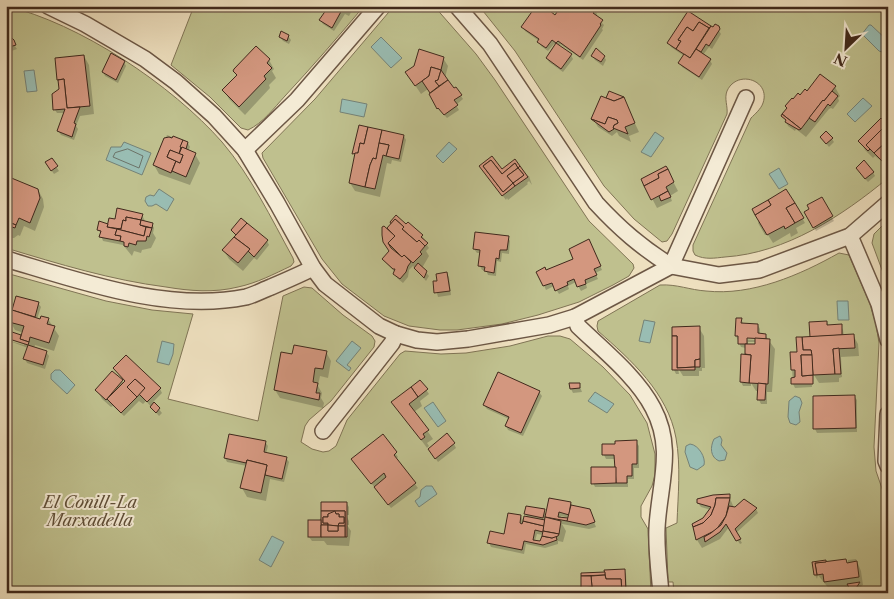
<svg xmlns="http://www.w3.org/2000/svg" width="894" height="599" font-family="'Libre Caslon Text',serif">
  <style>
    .green { fill: #bfc08e; stroke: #807455 }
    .water { fill: #99bdb3; stroke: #758277 }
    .shadow { fill: #0003; fill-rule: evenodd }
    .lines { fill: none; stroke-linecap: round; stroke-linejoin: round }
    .shore { stroke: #6c7368; stroke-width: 1 }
    .building { fill: #d3977f; stroke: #40291c }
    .minor-casing { stroke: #6c5745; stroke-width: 18 }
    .minor { stroke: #f4ebd5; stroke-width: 15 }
    .labels { text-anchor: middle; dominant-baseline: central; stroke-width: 4; stroke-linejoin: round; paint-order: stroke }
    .park-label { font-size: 16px; font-style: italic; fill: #604f38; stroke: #f4ebd5 }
  </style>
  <rect width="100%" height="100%" fill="#eee0bf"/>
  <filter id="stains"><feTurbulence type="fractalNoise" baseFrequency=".004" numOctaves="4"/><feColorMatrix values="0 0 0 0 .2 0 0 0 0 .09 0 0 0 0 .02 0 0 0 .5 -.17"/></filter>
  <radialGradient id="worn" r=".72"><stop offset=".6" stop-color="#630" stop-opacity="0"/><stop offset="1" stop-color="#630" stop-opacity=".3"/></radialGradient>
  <g class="green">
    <path d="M6,6C79,23 172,85 222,142C251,176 271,218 293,258L294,262L291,266C274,274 257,283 238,287C214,293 190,291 166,287C111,280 59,264 6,248Z"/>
    <path d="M194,6H364C338,37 312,67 285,96C274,108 263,123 248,130L241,128L210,97L171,65Z"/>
    <path d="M394,6H434L476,54L495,80L589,221L633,264L634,268L629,276L613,285L579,302L538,315L502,324L457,330H440L409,326L384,316L342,284L322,259L263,158L262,153L315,99Z"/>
    <path d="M479,6H888V178C842,216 786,253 725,257C715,258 705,260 695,255L693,251V245L751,118C755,114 761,109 763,103C771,80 737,69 727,91C724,99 728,106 727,114L672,234L667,241L662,242L634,219L604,186L515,51Z"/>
    <path d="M888,220V286L872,243L874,234Z"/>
    <path d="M839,253L849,255L870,304L876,324L879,343L874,447L876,471L888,506V593H674L673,582H668L666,528L677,523C678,495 681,466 676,438C668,393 631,360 598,331L597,326L598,321L660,285C677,284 690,290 706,291C752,296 800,275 839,253Z"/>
    <path d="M6,273L106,301L152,310L193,314L168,399L258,421L283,296L304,287L312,288L343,315L372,336L375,341L374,347L331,401L309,420L305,426L301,442L312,449L323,452L329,451L336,446L347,420L400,354L405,351L441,354L466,353L510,346L548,336H560L570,339L603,367L630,395L647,423L655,454V475L652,486L641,506V517L648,529L651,593H6Z"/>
  </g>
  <g class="water">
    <path d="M869,25H871L888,41V45L882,52L879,51L862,34Z"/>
    <path d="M381,37L402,58L391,68L371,47Z"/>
    <path d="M34,70L37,91L27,92L24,71Z"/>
    <path d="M863,98L872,106L855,122L847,114Z"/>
    <path d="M342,99L367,104L364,117L340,112Z"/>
    <path d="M655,132L664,138L651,157L641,152Z"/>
    <path d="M124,142L151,153L142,175L106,160L111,147H121Z"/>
    <path d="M449,142L457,149L443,163L436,156Z"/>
    <path d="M779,168L788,184L779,189L769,174Z"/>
    <path d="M159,189L174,199L167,211L156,204L152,206H148L145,201L146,197L150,195L154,196Z"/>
    <path d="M837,301H848L849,320H838Z"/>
    <path d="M644,320L655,322L650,343L639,341Z"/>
    <path d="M162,341L174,344L173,354L169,365L157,362Z"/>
    <path d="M352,341L361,348L347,365L351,368L349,371L336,361Z"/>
    <path d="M55,370H60L75,385L67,394L51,379V374Z"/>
    <path d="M595,392L614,404L607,413L588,401Z"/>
    <path d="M795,396L800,398L802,403L799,412L800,422L796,425L790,423L788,417L789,401Z"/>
    <path d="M433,402L446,421L438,427L424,408Z"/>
    <path d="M720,436L722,440L721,445L727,453L725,460L719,461C710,457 710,447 714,439Z"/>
    <path d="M690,444C699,445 706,458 704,465L697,470L690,467L685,452L686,446Z"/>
    <path d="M426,486H432L437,494L419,507L415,501L420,497L421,490Z"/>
    <path d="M272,536L284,542L271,567L259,560Z"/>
  </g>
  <g class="shadow">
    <path d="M259,6H269L267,10Z"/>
    <path d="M320,6H354V7L349,16L345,14L334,31L323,24L320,20L325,12Z"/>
    <path d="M595,10L597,14L596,17L604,25L602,29L603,30L583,60L560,44L559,46L571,55L573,59L563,72L549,62L547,58L557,45L554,44L548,51L541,46L539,41L525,31L523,27L556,16Z"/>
    <path d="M689,13L714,29L716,26L721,34L712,49L709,47L703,55L710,60L712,64L702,80L682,67L680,63L684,56L671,47L669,43Z"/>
    <path d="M6,34L17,49L6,53Z"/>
    <path d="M288,36L291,40L289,44L283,41L280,37Z"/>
    <path d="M256,47L269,60L274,69L272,71L276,78L269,85L270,88L245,115L229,99L224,90L237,76L234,71Z"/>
    <path d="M84,56L89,65L94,114L80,116L76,126L78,129L74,140L61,135L58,131L65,113H57L55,110L60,89L59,80Z"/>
    <path d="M592,56H604L606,60L603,66L595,60Z"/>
    <path d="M443,58L448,66L445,78L453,90L461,96L463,99L456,105L459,110L447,118L437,107L428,89L421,94L407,73Z"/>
    <path d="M124,62L126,66L118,83L105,76L103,72Z"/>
    <path d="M835,87L840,96L838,98L839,101L833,109L831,108L829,109L806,137L796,129L795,131L788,126L786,122L800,97L807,93Z"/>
    <path d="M623,98L639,132L629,136L631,142L619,136L617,132L612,136L598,127L593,119L609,100Z"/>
    <path d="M881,120L888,127V163L886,165L875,156L873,158L865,150L860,141Z"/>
    <path d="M167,135L188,143L190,147L188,151L195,154L200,163L190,185L159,174L154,165Z"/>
    <path d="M404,136L406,140L401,162L392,160L391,164L387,163L380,197L355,191L350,183L356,157L354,154Z"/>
    <path d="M832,139L834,142L829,147L824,141Z"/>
    <path d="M491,157L502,171L529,176L532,185L529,181L527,183L528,184L508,200L507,198L506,200L480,166Z"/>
    <path d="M51,159L59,171L54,174L49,167Z"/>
    <path d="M666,168L678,191L670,196L672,201L657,208L642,179Z"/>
    <path d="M859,172H873L875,176L868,182Z"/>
    <path d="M6,180L38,190L43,199L44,207L35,231L24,226L20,236L18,235L14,238H10L6,231Z"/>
    <path d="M821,199L834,221L816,231L806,213Z"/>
    <path d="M794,203L805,223L796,228L798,233L791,237L790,233L773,243L768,235H765L758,223L759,220Z"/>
    <path d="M142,215L146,223L152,224L154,228L153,233L156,238L151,248L142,250L141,253L134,251L132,256L123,245L103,241L99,230L107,225L109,227L110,220L115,221Z"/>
    <path d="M408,223L422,236L425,240L424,241L429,248L426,251L429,256L422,268L429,276L426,281L413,266L409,270L408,277L403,283L397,278L395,272L383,260L391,251L385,242L391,234L388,228L406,225Z"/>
    <path d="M232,230L267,241L269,245L257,260L254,258L243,271L229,259L224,251L237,236Z"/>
    <path d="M508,237L510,241L509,254L502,253L501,262L497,261L496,276L488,275L486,270H482L480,266L481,253H477L474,249Z"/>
    <path d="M591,245L602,270L595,273L598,279L586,284L587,288L581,291L576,282L568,286L569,289L559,294L554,286L546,290L538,272H546L575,260Z"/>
    <path d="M446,273L449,277L451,295L438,297L434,282H438Z"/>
    <path d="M38,303L41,307L37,319H48L59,336L54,351L35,345L34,348L46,352L49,356L45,369L27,363L25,359L28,348L7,340L24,345V342L6,337L21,336L22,338L24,333L15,330L10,321L13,310Z"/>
    <path d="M741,319L743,323L758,325L760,329V335H765L775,349L772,392H767V404H761L759,400V391H756L751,383V386H743L741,382L746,348L741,347L736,336ZM740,336L756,337V340L740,339ZM748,342H756V346L748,345Z"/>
    <path d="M827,322L829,326H841L843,330L844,336L853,335L858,344L859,356L841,357L842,377L839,378V382L819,383L814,375L815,387L814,375L811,372L812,387L795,388L793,384L791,353H798Z"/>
    <path d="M673,328H699L704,336L705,368H702V371H699V376H683L678,368L679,374H676L674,370Z"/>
    <path d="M326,352L331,361L328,378L320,376L318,386L322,393L321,398L324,403L323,408L280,398L275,390L293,356Z"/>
    <path d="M114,368L160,389L162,393L153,402L162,413L159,416L146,401L143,404L139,401L124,416L113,406L111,407L102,399L97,390L122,381L124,384L126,382Z"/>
    <path d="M420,381L429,394L420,401L422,406L414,412L433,439L427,443L429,446L427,448L393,402Z"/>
    <path d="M579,384L582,392L573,393L571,389Z"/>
    <path d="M539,392L542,396L523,436L508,430L506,426L509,419L487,409L484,405Z"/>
    <path d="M854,396L857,400V432L817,433L815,429Z"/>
    <path d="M383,436L398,457L396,459L418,488L391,508L355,463Z"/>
    <path d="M265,442L268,446L266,454L286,458L289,462L284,482L270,479L266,501L247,497L242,488L247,466L227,462L225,458Z"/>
    <path d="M636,442L639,446V468H634V479H628V487H595L593,483L615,468V459H606L604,455Z"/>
    <path d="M454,444L456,448L438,462L432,453Z"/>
    <path d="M729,496L734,508L744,500L756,509L758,513L736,533L742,543L740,544L729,527L720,539L702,548L697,540L694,524L704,519L711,510L701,507L698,503Z"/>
    <path d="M571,503L573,507L591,515L596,527L589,529L562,524L566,531L563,542L558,541V544L545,548L526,544L524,554L491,547L489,543L505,535L521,516L524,522L528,518L525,513L544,511L547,516ZM561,516L570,518L569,520L560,518ZM537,534L543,535L541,542L535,541Z"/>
    <path d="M347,504L349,507V515H346L349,521V525H347L351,531L349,546L327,545L324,541H312L309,537L322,516Z"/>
    <path d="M856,559L861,571L863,585L861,586L862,587L857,593H854L851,587L830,590L818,575L817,579L815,575L848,565V560Z"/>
    <path d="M624,570L626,574L627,593H585L583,587L582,574Z"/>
  </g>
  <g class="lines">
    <path class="shore" d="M128,149L143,156L139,168L113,157L115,153Z"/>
  </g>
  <g class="building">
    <path d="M329,6H340L343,8L332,28L319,20Z"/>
    <path d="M536,6H544L555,15L561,6H591L596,10L593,13L603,20L600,24L601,25L580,57L558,41L556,43L552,40L546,48L537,42L539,39L521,27Z"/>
    <path d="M688,11L711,26L709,28L699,22L693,31L687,27L678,40L681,41L676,49L667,43Z"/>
    <path d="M699,22L709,28L690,58L676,49L681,41L678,40L687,27L693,31Z"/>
    <path d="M715,24L719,26L720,29L709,46L706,44L701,52L696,49L711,26L713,27Z"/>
    <path d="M281,31L289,35L287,41L279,37Z"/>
    <path d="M6,32L14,40L16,45L6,48Z"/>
    <path d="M556,43L572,54L561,69L546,58Z"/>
    <path d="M256,46L270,59L267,63L272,68L264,76L266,79L239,107L222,90L237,75L233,71L234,69Z"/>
    <path d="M596,48L605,56L601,62L591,56Z"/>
    <path d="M419,49L444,57L441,70L431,67L429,76L415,86L405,72L414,66Z"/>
    <path d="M696,49L711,59L699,77L678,63L684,54L690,58Z"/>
    <path d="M111,53L125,61L116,80L102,72Z"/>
    <path d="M84,55L90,106L67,108L64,79L57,80L55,58Z"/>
    <path d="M431,67L441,70L438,80L435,81L439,86L430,93L422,81L429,76Z"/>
    <path d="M441,70L448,80L439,86L435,81L438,80Z"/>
    <path d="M820,74L836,86L824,101L823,100L801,129L782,114L787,108L785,106L792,98L793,99L798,93L800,95L805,89L807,91Z"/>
    <path d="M64,79L67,108L80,107L74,123L76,124L72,137L57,131L65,109L53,110L52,94L59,89L58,80Z"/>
    <path d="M448,80L454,88L456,87L462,95L454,100L458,105L444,115L438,108L437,109L429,94Z"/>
    <path d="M609,91L624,97L614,101L606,98Z"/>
    <path d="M832,91L838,96L830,106L828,104L815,122L809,118L823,100L824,101Z"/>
    <path d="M601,96L614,101L624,97L635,123L625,127L628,134L613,128L614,125L618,123L617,120L608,117L605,124L591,119Z"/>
    <path d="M782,114L801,129L799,130L785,122L786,120L781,116Z"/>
    <path d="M608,117L617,120L618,123L614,125L613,128L614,129L609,132L591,119L605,124Z"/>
    <path d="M881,118L887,124L866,145L870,149L868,151L858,141Z"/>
    <path d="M887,124L888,146L885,143L874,153L866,145Z"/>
    <path d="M359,125L368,127L364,144L360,143L358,153L352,154Z"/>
    <path d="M368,127L382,130L376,159L373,158L370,165L365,187L349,183L355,153H358L360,143L364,144Z"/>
    <path d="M382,130L404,135L399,159L386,156L389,145L379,143Z"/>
    <path d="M826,131L833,138L826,144L820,137Z"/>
    <path d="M173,136L183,140L179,154L170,150L167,157L176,161L171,173L153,165L164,138L169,137L172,138Z"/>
    <path d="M183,140L188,142L186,149L180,147Z"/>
    <path d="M379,143L389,145L386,156L383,155L375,189L365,187L370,165L373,158L376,159Z"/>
    <path d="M885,143L888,146V157L883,162L874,153Z"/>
    <path d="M182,147L196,153L186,177L172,171L176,161L180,163L183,155L179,154Z"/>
    <path d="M170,150L183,155L180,163L167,157Z"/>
    <path d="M492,156L502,169L515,159L520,166L518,168L515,163L502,174L491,160L483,166L503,192L513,183L515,186L502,196L479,166Z"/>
    <path d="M52,158L58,166L51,171L45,162Z"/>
    <path d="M491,160L502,174L515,163L518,168L507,176L513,183L503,192L483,166Z"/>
    <path d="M864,160L874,172L865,179L856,168Z"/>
    <path d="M520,166L528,177L515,186L513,183L524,175L518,168Z"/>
    <path d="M666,166L668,169L658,174L659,178L644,186L641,179Z"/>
    <path d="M518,168L524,175L513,183L507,176Z"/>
    <path d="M668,169L674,182L666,187L668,191L651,200L644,186L659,178L658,174Z"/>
    <path d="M9,177L38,189L40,198L30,223L19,218L16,225L6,221V179Z"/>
    <path d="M786,189L795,203L786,208L795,223L785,229L784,226L767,235L755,215L771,205L768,200Z"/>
    <path d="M668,191L671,197L661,201L659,196Z"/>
    <path d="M822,197L833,216L813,228L804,212L809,209L807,205Z"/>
    <path d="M768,200L771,205L755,215L752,209Z"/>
    <path d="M795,203L804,218L795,223L786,208Z"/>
    <path d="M117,208L143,214L141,220L126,217V221L123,220L121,229L107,227L109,218L115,219Z"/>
    <path d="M396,215L406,224L408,222L423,235L421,237L428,243L425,246L419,240L417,242L402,229L404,227L395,219L391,224L390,222Z"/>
    <path d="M126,217L141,220L140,225L146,227L144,236L117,229H121L123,220L126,221Z"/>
    <path d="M241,218L247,223L236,235L231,230Z"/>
    <path d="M395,219L404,227L402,229L417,242L419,240L425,246L420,252L422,254L413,263L404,255L402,257L388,243L395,236L387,228Z"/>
    <path d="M141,220L153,223L152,228L140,225Z"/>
    <path d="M6,221L16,225L15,228L12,227L6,229Z"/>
    <path d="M99,221L108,224L107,227L117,229L115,235L121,236L120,241L99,237L101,231L97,230Z"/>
    <path d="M247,223L268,240L254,257L248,251L250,249L234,237Z"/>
    <path d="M384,226L395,236L388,243L391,248L402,257L404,255L411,262L408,266L406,272L400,279L393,274L395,269H393L382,259L389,251L383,242L382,235V227Z"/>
    <path d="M146,227L152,228L149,237L147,236L146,241H137L136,245L129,243L128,247L124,246V242L120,241L121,236L115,235L117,229L144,236Z"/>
    <path d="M475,232L509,236L507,250H500L499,259L496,258L494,273L484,271L485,267L478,266L480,250L473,249Z"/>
    <path d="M234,237L250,249L238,263L222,250Z"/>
    <path d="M589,239L601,266L594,269L597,275L585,280L586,284L577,287L574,279L567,282L568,285L555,291L552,283L543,286L536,272L545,267L546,270L573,259L569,249Z"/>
    <path d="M418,263L427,271L424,278L414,268Z"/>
    <path d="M447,272L450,291L434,293L433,281H437L436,274Z"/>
    <path d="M16,296L39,302L35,317L12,310Z"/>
    <path d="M12,310L40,319L41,316L49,318L47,324L55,326L49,343L30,337L29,342L20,339L24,326L9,322Z"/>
    <path d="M736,318H742L741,323L758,324V333L766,334V339L747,338V344H738V336H735Z"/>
    <path d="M827,321V325L842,324V335L810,337L809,322Z"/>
    <path d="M700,326V359L695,360V367L677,368V336H672V327Z"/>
    <path d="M6,330L21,335L20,339L29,342L28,345L6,338Z"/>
    <path d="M854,334L855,348L833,349L835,374L813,375L811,350H803L802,337Z"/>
    <path d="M672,336H677V368L695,367V370H672Z"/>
    <path d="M796,337H802L803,350H811L812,355H801L802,376L813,375V384H791V378L795,377V370H791L790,352H797Z"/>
    <path d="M755,338L770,339L768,384L749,383L751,355L745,354V344H755Z"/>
    <path d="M28,345L47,351L43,365L23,359Z"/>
    <path d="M294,345L327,351L323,369L315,368L313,382L318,383L316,393H320L319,400L274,390L281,352L292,354Z"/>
    <path d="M839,348L841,374H835L833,349Z"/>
    <path d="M741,354L751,355L749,383L740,382Z"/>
    <path d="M126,355L161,388L147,402L139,394L145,388L135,379L127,387L137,397L121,413L107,399L125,381L113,368Z"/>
    <path d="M801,355H812L813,375L802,376Z"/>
    <path d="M700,359V367H695V360Z"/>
    <path d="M112,371L123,380L106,400L95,390Z"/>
    <path d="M498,372L540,391L521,433L505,426L509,417L483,405Z"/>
    <path d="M135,379L145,388L137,397L127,387Z"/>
    <path d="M420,380L428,389L418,397L411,387Z"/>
    <path d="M569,383H580V388L570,389Z"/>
    <path d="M758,383L766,384L765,400H757Z"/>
    <path d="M411,387L418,397L409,404L429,430L423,434L425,437L421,440L391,402Z"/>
    <path d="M855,395L856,428L813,429V396Z"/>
    <path d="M154,402L160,408L156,413L150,407Z"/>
    <path d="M447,433L455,443L435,459L428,449Z"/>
    <path d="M229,434L266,441L264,452L287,457L282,479L265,475L267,465L247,460L246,463L224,458Z"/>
    <path d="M383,434L397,452L394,455L416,483L388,505L374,487L386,477L384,473L371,484L351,459Z"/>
    <path d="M637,440V464H632V476H627V483H616L614,455H602V444H615V441Z"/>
    <path d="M247,460L267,465L261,493L240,488Z"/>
    <path d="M591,467H616V483L591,484Z"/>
    <path d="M730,494V498H716L715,505L711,515L703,523L693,527L692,524L703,518L711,507L697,503V499L713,495Z"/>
    <path d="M549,498L571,502L569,515L559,512L558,517L568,518L567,521L545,517Z"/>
    <path d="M716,498H730L726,516L716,530L696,540L693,527L703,523L711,515L715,505Z"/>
    <path d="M744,499L757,508L735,529L741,539L736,541L726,524L720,532L705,542L704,537L711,533L721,525L726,516L729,506L735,507Z"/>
    <path d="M321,502H347V537H345V511H321Z"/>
    <path d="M571,505L590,509L595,522L586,525L567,521Z"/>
    <path d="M526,506L545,509L543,518L524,514Z"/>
    <path d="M321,511H334L331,514H328V517H323V523H328V525H321Z"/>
    <path d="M334,511H345V526H338L339,523H344V517H339V514H336Z"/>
    <path d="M335,511L336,514H339V517H344V523H339L338,526L328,525V523H323V517H328V514Z"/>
    <path d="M508,513L521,515L520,523L522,524L523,521L544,526L543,532L535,530L533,540L540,541L542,536L552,538L556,536L557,540L543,545L524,541L522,550L487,543L490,531L504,534Z"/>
    <path d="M524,516L545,520L544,526L523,521Z"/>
    <path d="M545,517L561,521L559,534L543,531Z"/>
    <rect x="308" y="520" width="13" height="17"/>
    <path d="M321,525H328V531H338V526H345V537H321Z"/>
    <path d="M328,525L338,526V531H328Z"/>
    <path d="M543,531L559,534L558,536L552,538L542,536Z"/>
    <path d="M846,559L847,563L857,561L859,577L824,582L823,574L817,575L815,563Z"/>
    <path d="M826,560V562L815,563L817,575H814L812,562Z"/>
    <path d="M625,569L626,593H614L622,592L621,579H606L604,570Z"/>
    <path d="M605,572V575L581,576V573Z"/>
    <path d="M605,575L606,579H621L622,592L587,593V587H592L591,576Z"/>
    <path d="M581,576H591L592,587L581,588Z"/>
    <path d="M860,582L853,593H852L847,584Z"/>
  </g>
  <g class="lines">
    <defs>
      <g id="minor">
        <path d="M48,6L85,24L145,59L176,82L214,116L245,150L277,203L313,268L325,284L379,326L396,334L417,340L437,342L468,339L549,325L575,317L671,266L719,275L759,270L850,236L888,203"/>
        <path d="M457,6L490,44L596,203C620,229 641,247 671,266"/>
        <path d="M245,150L297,100L378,6"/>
        <path d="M850,236L879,304L888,340"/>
        <path d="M6,259C80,281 168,313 246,297C254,295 263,290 271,287C285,281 299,275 313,268"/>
        <path d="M671,266L746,98"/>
        <path d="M575,317L578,326C603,350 637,377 653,408C675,449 659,485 657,528C656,549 659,571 661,593"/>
        <path d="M888,414L886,461L888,466"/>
        <path d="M323,431L392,343L396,334"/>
      </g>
    </defs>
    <use href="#minor" class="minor-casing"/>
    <use href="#minor" class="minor"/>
  </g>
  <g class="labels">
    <g class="park-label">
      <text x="90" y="502">El Conill-La<tspan x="90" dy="18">Marxadella</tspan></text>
    </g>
  </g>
  <rect width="894" height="599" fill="none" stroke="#eee0bf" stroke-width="25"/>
  <rect x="8" y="8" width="879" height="584" fill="none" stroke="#40291c" stroke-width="2.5"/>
  <rect x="12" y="12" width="869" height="574" fill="none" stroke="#40291c"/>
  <g transform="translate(846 48) rotate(205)" stroke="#f4ebd5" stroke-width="4" paint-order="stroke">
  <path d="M0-4L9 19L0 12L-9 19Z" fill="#40291c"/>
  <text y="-8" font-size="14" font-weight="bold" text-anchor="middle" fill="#40291c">N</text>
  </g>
  <rect width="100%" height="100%" filter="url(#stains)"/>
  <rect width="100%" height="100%" fill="url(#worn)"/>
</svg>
